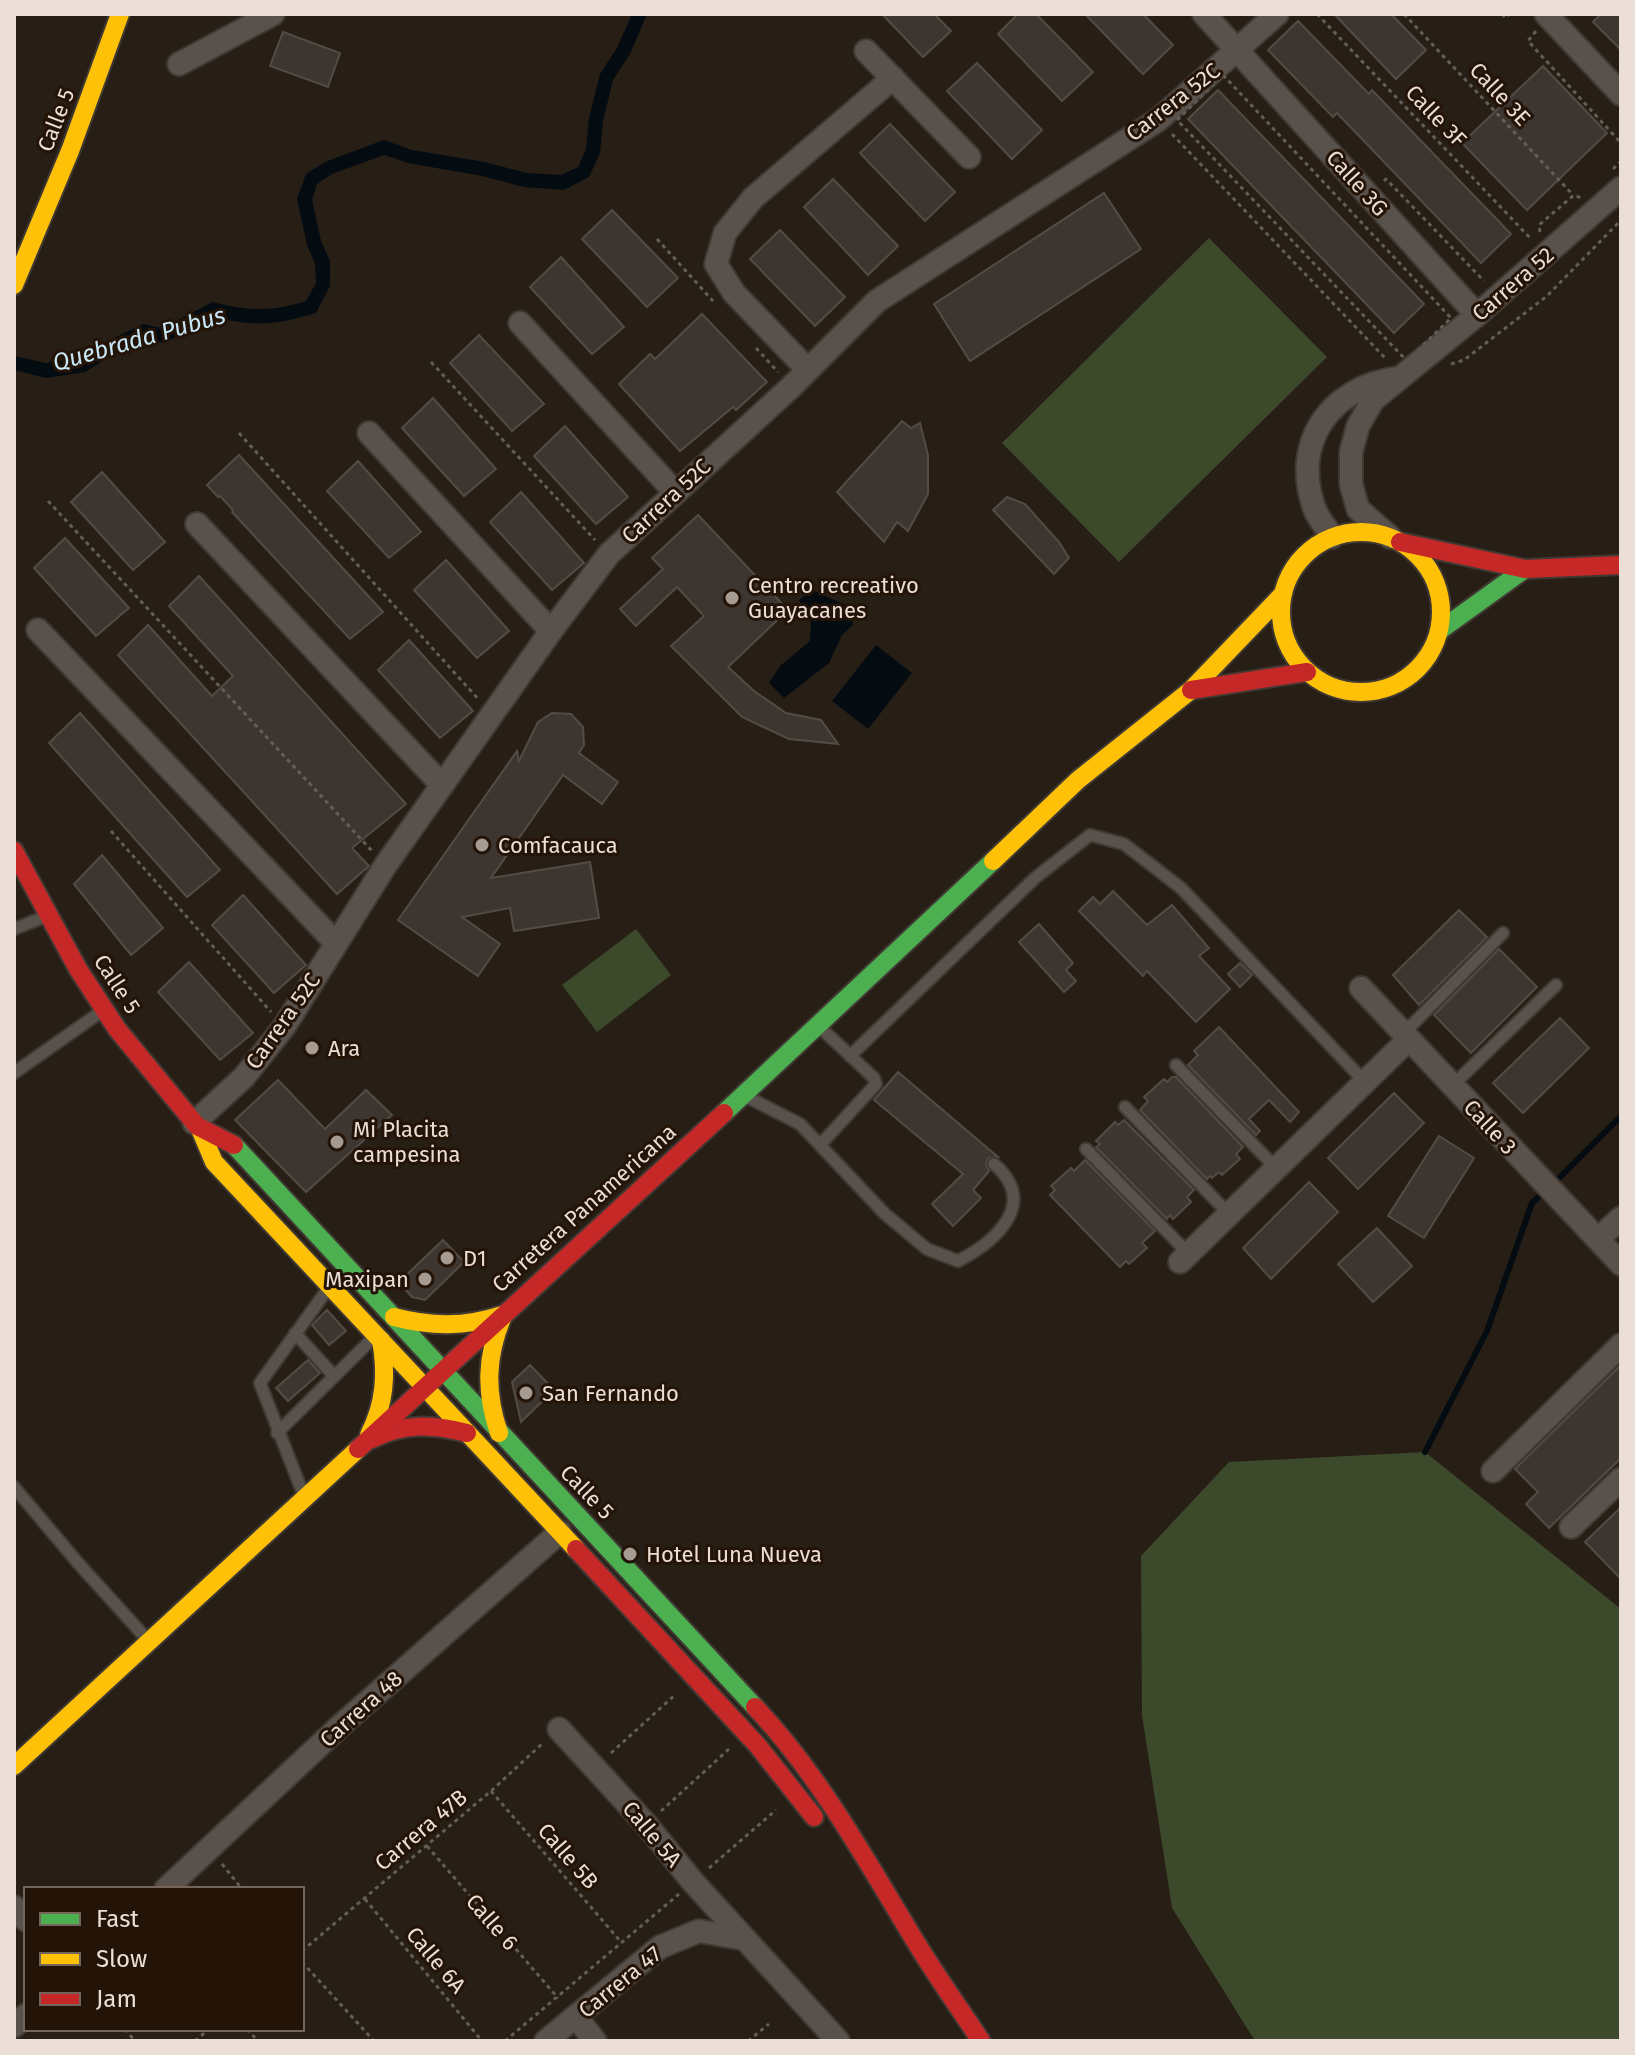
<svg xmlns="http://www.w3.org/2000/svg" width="1635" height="2055" font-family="'Fira Sans',sans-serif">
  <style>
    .green { fill: #3d492b }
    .water { fill: #040c11 }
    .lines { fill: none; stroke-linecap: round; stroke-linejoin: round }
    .stream { stroke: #040c11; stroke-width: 6 }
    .building { fill: #3d352f; stroke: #544b45; stroke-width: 2 }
    .lane-casing { stroke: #403832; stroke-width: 15 }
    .street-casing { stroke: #403832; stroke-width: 26 }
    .fast-casing { stroke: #403832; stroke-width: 22 }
    .slow-casing { stroke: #403832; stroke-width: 22 }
    .jam-casing { stroke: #403832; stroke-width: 22 }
    .path { stroke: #655e58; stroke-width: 3; stroke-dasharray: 4 4; stroke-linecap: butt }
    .lane { stroke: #59524c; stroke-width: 11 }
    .street { stroke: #59524c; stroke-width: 22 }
    .fast { stroke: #4caf50; stroke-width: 18 }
    .slow { stroke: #ffc107; stroke-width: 18 }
    .jam { stroke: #c62828; stroke-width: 18 }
    .poi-dot { fill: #a69b93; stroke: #241407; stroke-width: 3 }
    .labels { text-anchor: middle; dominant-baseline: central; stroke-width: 6; stroke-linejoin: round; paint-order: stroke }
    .street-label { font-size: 22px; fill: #ebded6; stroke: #241407 }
    .poi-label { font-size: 22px; fill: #ebded6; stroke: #241407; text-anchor: start }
    .water-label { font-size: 24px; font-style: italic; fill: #c7e6f6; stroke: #241407 }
  </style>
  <rect width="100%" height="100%" fill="#271e16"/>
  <g class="green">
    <path d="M1209,238L1327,357L1119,562L1002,443Z"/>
    <path d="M636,929L671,975L597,1032L562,985Z"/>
    <path d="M1425,1452L1621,1609V2041H1255L1172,1908L1142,1715L1141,1556L1229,1462Z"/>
  </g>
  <g class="water">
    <path d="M632,14H647L630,54L613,80L603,121L600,153L589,177L564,190L524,187L482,176L408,163L384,155L332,174L317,184L312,200L321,241L330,261V286L316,313C276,325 254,327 214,317L164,343L145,339L117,352L85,372L46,378L14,370V356L46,363L80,358L110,340L143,324L162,328L213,302C248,311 271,312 306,301L316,283L315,264L307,245L297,199L306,174L325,162L384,140L412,150L485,162L526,173L561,175L578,167L586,149L589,118L600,74L617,48Z"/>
    <path d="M812,590L850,607L853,625L842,635L829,663L784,698L769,683L780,666L810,641L811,622L799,600Z"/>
    <path d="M876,645L912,673L868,729L832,701Z"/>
  </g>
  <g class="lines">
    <g class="stream">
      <path d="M1553,1184L1621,1116"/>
      <path d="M1425,1452L1487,1331L1532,1203L1545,1191"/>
    </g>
  </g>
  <g class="building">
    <path d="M882,14H934L951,31L923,57Z"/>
    <path d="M1018,14H1036L1093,72L1062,101L998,34Z"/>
    <path d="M1085,14H1143L1173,45L1143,74Z"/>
    <path d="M1334,14H1391L1426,50L1396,79Z"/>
    <path d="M1601,14H1621V50L1593,22Z"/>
    <path d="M1298,21L1369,94L1372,90L1511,234L1481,263L1337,113L1333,117L1268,50Z"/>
    <path d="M283,32L340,53L328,87L270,66Z"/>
    <path d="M977,63L1042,130L1012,159L947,91Z"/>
    <path d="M1543,66L1607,133L1527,210L1462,143Z"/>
    <path d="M1218,90L1424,304L1394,333L1188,119Z"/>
    <path d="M890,124L955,192L925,221L860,153Z"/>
    <path d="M833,179L898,246L868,275L804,207Z"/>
    <path d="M1104,193L1141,249L970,361L934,304Z"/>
    <path d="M612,210L678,278L647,307L582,239Z"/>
    <path d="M780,230L845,297L815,326L750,259Z"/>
    <path d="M561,257L624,327L592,354L530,287Z"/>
    <path d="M702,314L767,382L736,410L733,407L680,451L619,384L650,354L655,359Z"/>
    <path d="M479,335L544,404L512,431L450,363Z"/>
    <path d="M433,398L496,469L464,496L402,428Z"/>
    <path d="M902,421L911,428L920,423L928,455V494L908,531L897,522L884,542L837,492Z"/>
    <path d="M565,426L628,497L596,524L534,456Z"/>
    <path d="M239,455L383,612L350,639L232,512L233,510L220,496L218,497L207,485Z"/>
    <path d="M358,461L421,532L389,558L327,491Z"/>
    <path d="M102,472L165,542L133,570L71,502Z"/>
    <path d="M521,492L584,563L552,590L490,522Z"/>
    <path d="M1007,497L1025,504L1059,542L1069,558L1054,574L993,510Z"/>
    <path d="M698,515L788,610L728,667L754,691L786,713L821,720L838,744L789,739L742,717L671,646L704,616L677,587L636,626L620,609L663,569L652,558Z"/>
    <path d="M65,538L129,608L96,636L34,568Z"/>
    <path d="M446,560L509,631L477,658L414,590Z"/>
    <path d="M199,576L406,804L352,848L369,866L337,894L118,655L148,625L212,696L233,676L169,606Z"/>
    <path d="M409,640L473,711L440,738L378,670Z"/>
    <path d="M80,713L220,870L187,897L49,743Z"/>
    <path d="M552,713L571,714L583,727L584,745L579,753L618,782L602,804L563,775L491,878L590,862L599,918L514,931L510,908L462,917L500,944L478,976L398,920L517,751L519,761L538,722Z"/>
    <path d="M102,855L163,928L131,955L74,884Z"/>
    <path d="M1113,891L1147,925L1172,905L1209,948L1199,956L1230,989L1196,1022L1147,971L1143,976L1079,911L1093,897L1100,904Z"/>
    <path d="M243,895L306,965L274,993L212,925Z"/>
    <path d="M1459,910L1487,937L1419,1005L1393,975Z"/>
    <path d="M1039,924L1073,963L1066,970L1076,981L1064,992L1019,942Z"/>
    <path d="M1499,949L1537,987L1471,1053L1434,1015Z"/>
    <path d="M189,962L253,1033L220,1060L158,992Z"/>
    <path d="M1240,963L1252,975L1240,987L1228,974Z"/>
    <path d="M1560,1018L1589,1048L1523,1113L1493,1083Z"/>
    <path d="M1219,1027L1299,1112L1290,1122L1269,1100L1249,1119L1260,1131L1256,1135L1188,1065L1198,1055L1194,1051Z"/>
    <path d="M898,1072L998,1157L988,1158L986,1165L989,1171L973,1190L981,1198L953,1226L932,1204L963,1174L874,1100Z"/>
    <path d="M1172,1077H1176L1243,1147L1236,1154L1240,1159L1222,1175L1219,1172L1212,1178L1210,1176L1207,1179L1140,1110L1148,1101L1144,1097L1164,1079L1167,1082Z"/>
    <path d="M278,1080L325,1129L366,1090L392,1115L306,1192L235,1120Z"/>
    <path d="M1394,1093L1424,1123L1358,1189L1328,1158Z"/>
    <path d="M1124,1120L1194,1190L1187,1197L1191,1202L1173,1219L1170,1215L1167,1219L1096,1147L1100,1144L1096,1141L1115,1122L1118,1125Z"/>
    <path d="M1439,1136L1474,1158L1424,1238L1388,1216Z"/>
    <path d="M1085,1160L1155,1231L1142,1243L1147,1248L1129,1264L1126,1261L1120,1267L1050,1195L1055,1190L1051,1186L1071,1168L1074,1171Z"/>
    <path d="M1309,1182L1338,1212L1271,1279L1243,1248Z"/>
    <path d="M1377,1228L1412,1266L1373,1302L1338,1264Z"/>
    <path d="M443,1240L464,1262L425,1300L412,1297L399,1282Z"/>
    <path d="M327,1310L346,1331L329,1345L312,1325Z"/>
    <path d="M308,1360L320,1373L288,1401L276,1388Z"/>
    <path d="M530,1365L554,1390L521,1422L512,1382Z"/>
    <path d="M1621,1365V1458L1549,1528L1526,1504L1538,1492L1515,1469Z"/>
    <path d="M1621,1507V1579L1585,1542Z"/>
  </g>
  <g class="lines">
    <defs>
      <g id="lane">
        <path d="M14,929L47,916"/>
        <path d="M1403,1034L1503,933"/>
        <path d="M850,1056L1035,878L1090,835L1124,844L1181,888L1365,1082"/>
        <path d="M1176,1065L1276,1168"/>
        <path d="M14,1073L102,1011"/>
        <path d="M1452,1086L1556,985"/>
        <path d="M751,1099L800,1124L885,1214L927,1249L958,1261C995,1242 1040,1203 994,1164"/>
        <path d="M1125,1107L1229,1214"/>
        <path d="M821,1144L876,1084L874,1078L825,1032"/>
        <path d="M1086,1149L1188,1253"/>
        <path d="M295,1333L334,1376"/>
        <path d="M277,1433L370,1341"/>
        <path d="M14,1487L78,1563L145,1637"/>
        <path d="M302,1491L260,1383L327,1290"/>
      </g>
      <g id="street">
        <path d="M1204,14L1477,315"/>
        <path d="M1546,14L1621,94"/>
        <path d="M866,51L969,157"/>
        <path d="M179,64L273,14"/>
        <path d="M520,323L674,491"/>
        <path d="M808,370L734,293L716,264L725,233L753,198L893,78"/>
        <path d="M369,433L551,631"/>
        <path d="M197,524L442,785"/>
        <path d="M1332,537C1327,528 1319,520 1315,510C1290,443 1330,387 1398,378"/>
        <path d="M1390,537L1358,509L1351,484V452L1358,426L1373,400L1477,315L1621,188"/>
        <path d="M38,630L335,942"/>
        <path d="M1361,988L1621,1264"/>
        <path d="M194,1123L244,1077L284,1027L385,866L551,631L609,554L791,387L877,301L1158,120L1277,14"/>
        <path d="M1598,1239L1621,1218"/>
        <path d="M1180,1262L1408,1040"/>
        <path d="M1493,1471L1621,1345"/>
        <path d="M1571,1527L1621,1479"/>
        <path d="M559,1729L646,1824L693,1882L745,1939"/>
        <path d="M166,1889L338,1728L560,1532"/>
        <path d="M14,1907L26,1920"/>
        <path d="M576,2017L595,2041"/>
        <path d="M14,2026L26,2015"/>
        <path d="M546,2041L660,1947L699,1931L745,1939L838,2041"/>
      </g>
      <g id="fast">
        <path d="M1439,631L1525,569"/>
        <path d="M724,1113L993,861"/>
        <path d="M234,1145L755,1707"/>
      </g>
      <g id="slow">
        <path d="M14,285L70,151L120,14"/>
        <circle cx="1361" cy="612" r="80"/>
        <path d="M993,861L1078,780L1191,690L1282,595"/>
        <path d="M200,1129L214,1162L576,1549"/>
        <path d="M394,1317C432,1327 465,1327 502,1315"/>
        <path d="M499,1433C485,1392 486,1356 503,1316"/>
        <path d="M369,1435C385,1404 387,1374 381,1340"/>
        <path d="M14,1766L358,1449"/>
      </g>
      <g id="jam">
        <path d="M1400,542L1525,569L1621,565"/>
        <path d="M1191,690L1307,672"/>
        <path d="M14,851L78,969L117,1029L197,1126L234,1145"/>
        <path d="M372,1439C404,1423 433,1424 467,1433"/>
        <path d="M358,1449L724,1113"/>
        <path d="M576,1549L758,1746L814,1817"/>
        <path d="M755,1707C821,1777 867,1862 917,1944C937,1977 960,2009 981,2041"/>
      </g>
    </defs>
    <use href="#lane" class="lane-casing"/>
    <use href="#street" class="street-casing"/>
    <use href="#fast" class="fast-casing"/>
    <use href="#slow" class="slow-casing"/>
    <use href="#jam" class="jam-casing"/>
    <g class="path">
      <path d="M1317,14L1532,240"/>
      <path d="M1404,14L1573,195"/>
      <path d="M1502,14L1506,18L1509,14"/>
      <path d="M1536,31L1528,41L1621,143"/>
      <path d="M1223,75L1451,318L1407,361L1177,120Z"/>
      <path d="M1172,134L1387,360"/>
      <path d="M1613,169L1621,161"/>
      <path d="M1384,181L1386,179L1484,281"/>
      <path d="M1540,232L1539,225L1574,195L1581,198"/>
      <path d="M657,239L713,301"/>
      <path d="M756,348L778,372"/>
      <path d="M431,362L595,540"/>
      <path d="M1451,364L1464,360L1547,296L1621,220"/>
      <path d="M239,433L479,700"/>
      <path d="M48,501L372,851"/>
      <path d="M111,831L271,1012"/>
      <path d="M611,1753L676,1694"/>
      <path d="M491,1791L621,1942"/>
      <path d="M661,1811L729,1749"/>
      <path d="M427,1846L558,1998"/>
      <path d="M222,1864L242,1889"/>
      <path d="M709,1868L776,1810"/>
      <path d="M365,1899L482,2041"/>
      <path d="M302,1951L491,1791L544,1742"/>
      <path d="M302,1962L374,2041"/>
      <path d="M125,2029L135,2041"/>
      <path d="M247,2029L258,2041"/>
      <path d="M195,2041L209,2029"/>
      <path d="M505,2041L679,1894"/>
      <path d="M748,2041L769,2024"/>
    </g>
    <use href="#lane" class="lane"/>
    <use href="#street" class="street"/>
    <use href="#fast" class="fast"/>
    <use href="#slow" class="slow"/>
    <use href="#jam" class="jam"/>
  </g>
  <g class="poi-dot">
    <circle cx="732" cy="598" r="8"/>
    <circle cx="482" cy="845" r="8"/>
    <circle cx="312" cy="1048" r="8"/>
    <circle cx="337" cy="1142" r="8"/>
    <circle cx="447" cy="1258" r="8"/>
    <circle cx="425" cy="1279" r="8"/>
    <circle cx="526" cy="1393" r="8"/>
    <circle cx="630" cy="1554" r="8"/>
  </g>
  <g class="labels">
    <g class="street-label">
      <text transform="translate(1500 94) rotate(47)">Calle 3E</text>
      <text transform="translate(1173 102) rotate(-38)">Carrera 52C</text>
      <text transform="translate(1436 116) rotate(46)">Calle 3F</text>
      <text transform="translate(56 120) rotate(-69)">Calle 5</text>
      <text transform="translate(1357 183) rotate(48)">Calle 3G</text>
      <text transform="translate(1513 284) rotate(-41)">Carrera 52</text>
      <text transform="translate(666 501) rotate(-43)">Carrera 52C</text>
      <text transform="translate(117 984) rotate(57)">Calle 5</text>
      <text transform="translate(283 1021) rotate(-55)">Carrera 52C</text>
      <text transform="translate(1490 1127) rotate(47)">Calle 3</text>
      <text transform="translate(584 1208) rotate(-42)">Carretera Panamericana</text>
      <text transform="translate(587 1492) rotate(46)">Calle 5</text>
      <text transform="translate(361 1709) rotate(-42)">Carrera 48</text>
      <text transform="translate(421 1830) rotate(-40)">Carrera 47B</text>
      <text transform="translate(652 1834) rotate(50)">Calle 5A</text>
      <text transform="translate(568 1856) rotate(49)">Calle 5B</text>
      <text transform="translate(492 1922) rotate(49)">Calle 6</text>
      <text transform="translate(436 1960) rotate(50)">Calle 6A</text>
      <text transform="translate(620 1982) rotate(-39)">Carrera 47</text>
    </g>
    <g class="poi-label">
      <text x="748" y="585">Centro recreativo<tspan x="748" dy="25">Guayacanes</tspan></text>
      <text x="498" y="845">Comfacauca</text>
      <text x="328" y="1048">Ara</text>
      <text x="353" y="1129">Mi Placita<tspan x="353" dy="25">campesina</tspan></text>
      <text x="463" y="1258">D1</text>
      <text x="409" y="1279" text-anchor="end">Maxipan</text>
      <text x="542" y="1393">San Fernando</text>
      <text x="646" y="1554">Hotel Luna Nueva</text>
    </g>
    <g class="water-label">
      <text transform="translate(139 339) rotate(-16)">Quebrada Pubus</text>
    </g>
  </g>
  <rect width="1635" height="2055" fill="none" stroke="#ebded6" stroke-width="32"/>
  <rect x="24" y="1887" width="280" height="144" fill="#241407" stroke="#74655a" stroke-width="2"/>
  <rect x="40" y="1913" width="40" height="12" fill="#4caf50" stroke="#74655a" stroke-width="2"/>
  <text x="96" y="1927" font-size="24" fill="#ebded6">Fast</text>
  <rect x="40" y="1953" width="40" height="12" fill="#ffc107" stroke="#74655a" stroke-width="2"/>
  <text x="96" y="1967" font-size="24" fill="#ebded6">Slow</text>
  <rect x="40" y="1993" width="40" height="12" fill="#c62828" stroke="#74655a" stroke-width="2"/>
  <text x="96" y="2007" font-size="24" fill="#ebded6">Jam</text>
</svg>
